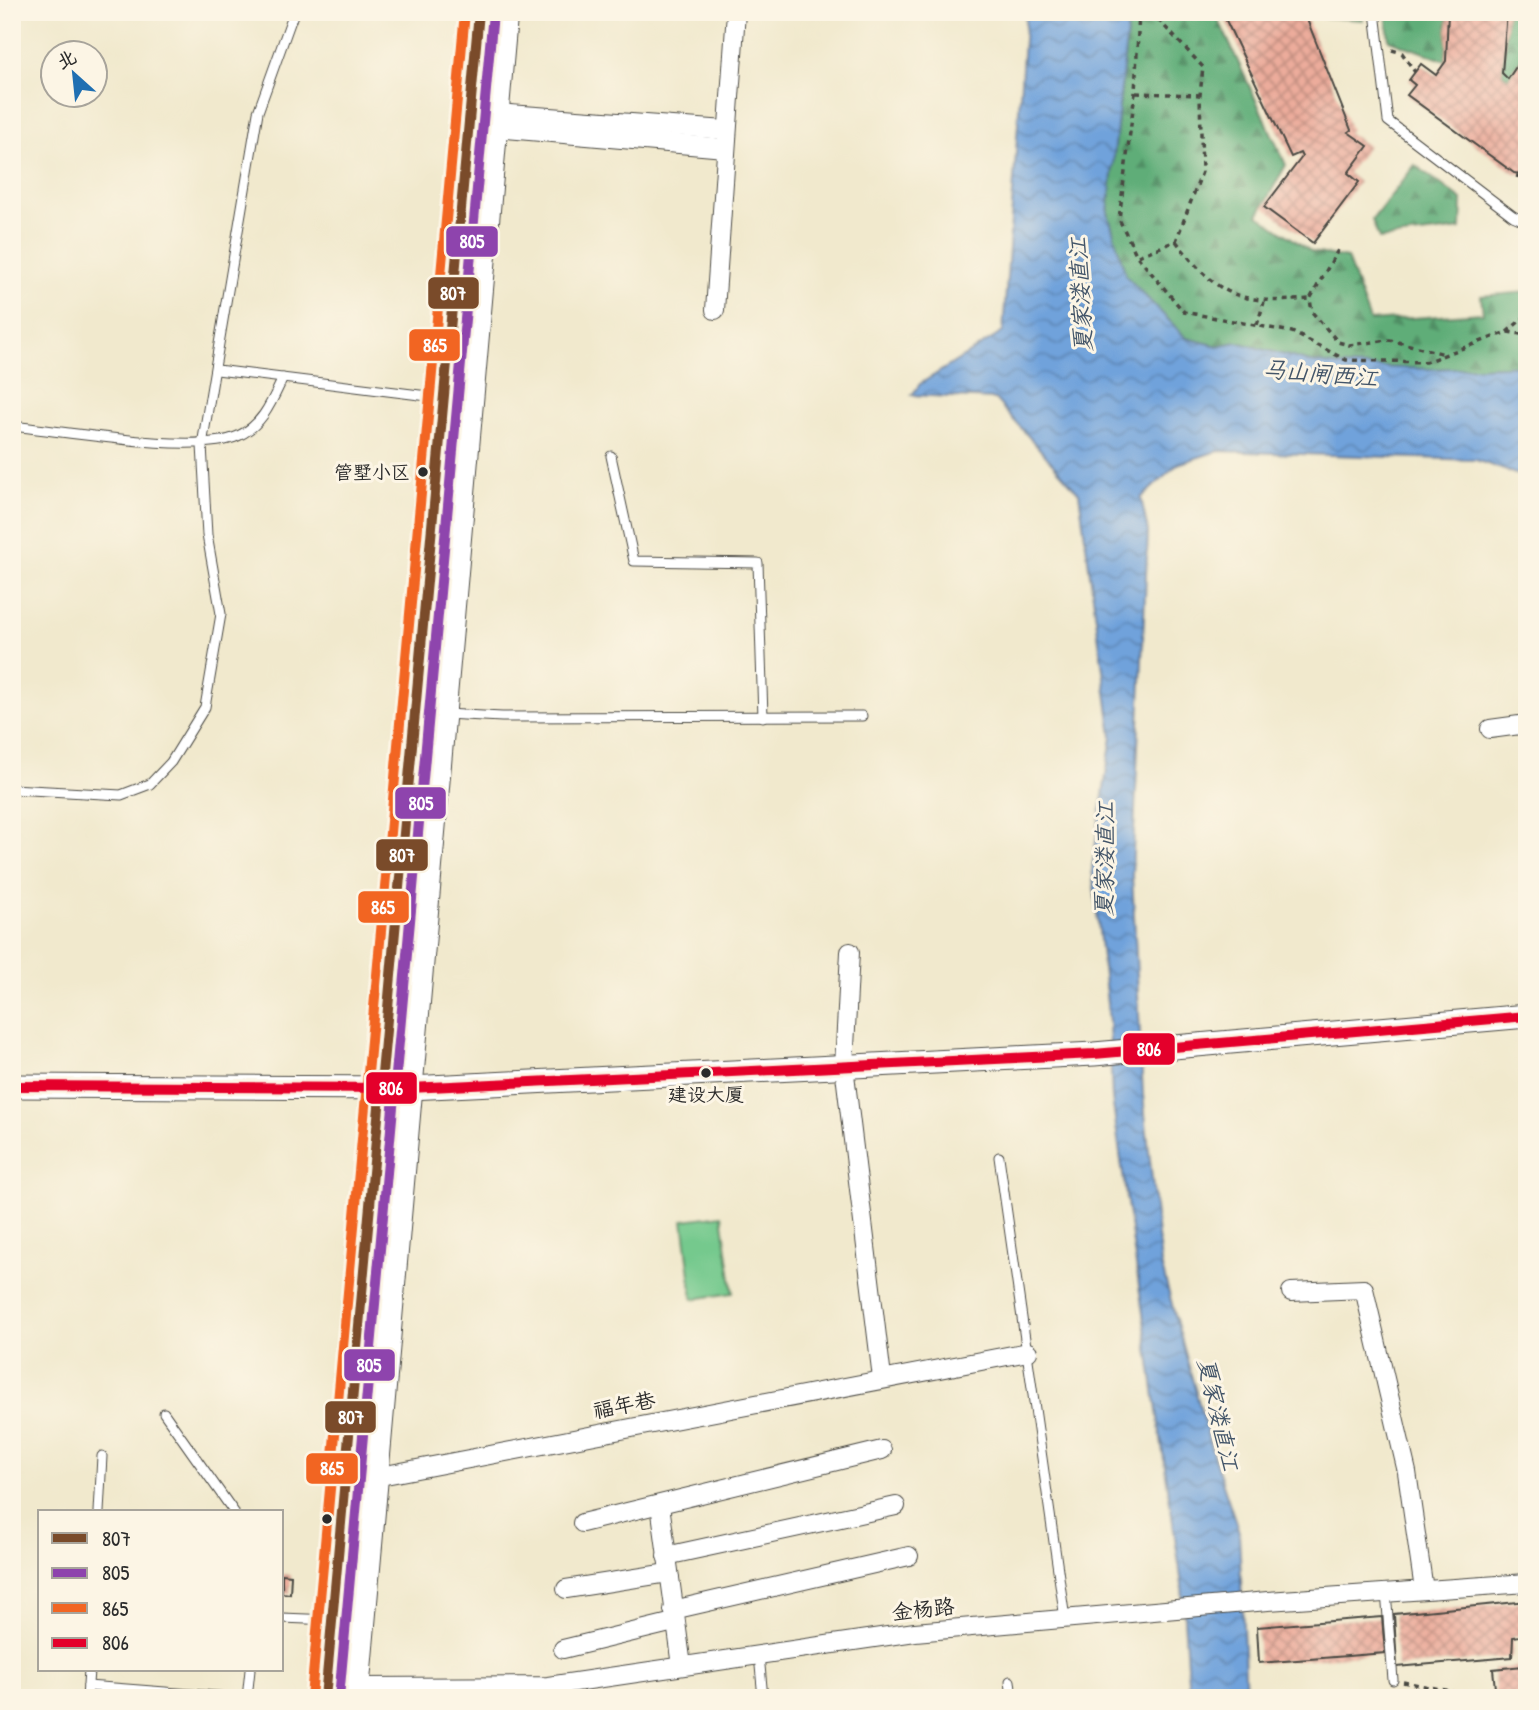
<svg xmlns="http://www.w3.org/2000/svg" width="1539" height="1710" font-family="'Patrick Hand','LXGW WenKai TC',sans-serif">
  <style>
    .grass { fill: #74c98d; stroke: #507a5c; stroke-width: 2 }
    .forest { fill: url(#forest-firs); stroke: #456c52; stroke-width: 2 }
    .water { fill: url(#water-waves); stroke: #4e6683; stroke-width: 2 }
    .building { fill: url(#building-cross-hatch) }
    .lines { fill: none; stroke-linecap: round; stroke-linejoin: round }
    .service-casing { stroke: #494843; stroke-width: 11 }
    .minor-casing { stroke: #494843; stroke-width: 20 }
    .tertiary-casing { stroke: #494843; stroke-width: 25 }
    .path { stroke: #494843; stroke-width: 3.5; stroke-dasharray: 5 5; stroke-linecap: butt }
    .service { stroke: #fff; stroke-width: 9 }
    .minor { stroke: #fff; stroke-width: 18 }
    .tertiary { stroke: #fff; stroke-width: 23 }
    .bus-1-casing { stroke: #fcf5e5; stroke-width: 16 }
    .bus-2-casing { stroke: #fcf5e5; stroke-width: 16 }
    .bus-3-casing { stroke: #fcf5e5; stroke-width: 16 }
    .bus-4-casing { stroke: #fcf5e5; stroke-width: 16 }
    .bus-1 { stroke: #7a4b2a; stroke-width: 10 }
    .bus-2 { stroke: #8e44ad; stroke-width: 10 }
    .bus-3 { stroke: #f26522; stroke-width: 10 }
    .bus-4 { stroke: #e4002b; stroke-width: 10 }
    .bus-dot { fill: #2b2b2b; stroke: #fcf5e5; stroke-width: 2.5 }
    .labels { text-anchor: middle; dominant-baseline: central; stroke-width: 6; stroke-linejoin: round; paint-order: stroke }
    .bus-label { font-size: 19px; fill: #2b2b2b; stroke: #fcf5e5; text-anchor: end }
    .street-label { font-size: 21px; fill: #2b2b2b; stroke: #fcf5e5 }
    .water-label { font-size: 23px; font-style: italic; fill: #435569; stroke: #fcf5e5 }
    .line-badge { stroke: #fcf5e5; stroke-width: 2.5 }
    .badge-label { font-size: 19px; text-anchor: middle; font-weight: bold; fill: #fff }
  </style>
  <defs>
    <pattern id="forest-firs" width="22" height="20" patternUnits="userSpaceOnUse" patternTransform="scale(1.75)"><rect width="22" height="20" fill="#5fad78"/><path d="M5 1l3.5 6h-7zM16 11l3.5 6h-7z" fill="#4f8d63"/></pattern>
    <pattern id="water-waves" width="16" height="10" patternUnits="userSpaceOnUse" patternTransform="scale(1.75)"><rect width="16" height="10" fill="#70a2db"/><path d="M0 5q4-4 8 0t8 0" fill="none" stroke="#5c84b2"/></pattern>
    <pattern id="building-cross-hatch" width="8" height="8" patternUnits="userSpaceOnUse" patternTransform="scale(1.75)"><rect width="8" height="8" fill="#ecac9b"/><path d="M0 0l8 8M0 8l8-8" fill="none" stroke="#bf8c7f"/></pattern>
  </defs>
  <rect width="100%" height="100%" fill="#fcf5e5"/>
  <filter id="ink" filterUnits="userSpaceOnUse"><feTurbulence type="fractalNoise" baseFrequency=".0143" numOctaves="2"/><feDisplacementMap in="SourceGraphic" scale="14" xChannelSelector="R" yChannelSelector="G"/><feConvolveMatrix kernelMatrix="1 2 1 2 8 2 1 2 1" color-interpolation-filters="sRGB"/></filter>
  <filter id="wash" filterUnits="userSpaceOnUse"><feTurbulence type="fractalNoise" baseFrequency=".00686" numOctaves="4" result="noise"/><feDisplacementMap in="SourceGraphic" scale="28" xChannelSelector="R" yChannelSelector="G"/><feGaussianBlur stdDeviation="1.57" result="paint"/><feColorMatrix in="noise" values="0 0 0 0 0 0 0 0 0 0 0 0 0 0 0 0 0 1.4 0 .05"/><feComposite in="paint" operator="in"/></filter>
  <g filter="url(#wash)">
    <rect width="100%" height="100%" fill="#f1e9cd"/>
    <path class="grass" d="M722,1215L733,1293L693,1299L683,1220Z"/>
    <g class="forest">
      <path d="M1129,12H1215L1286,165L1258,215L1312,252L1347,258L1370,321L1483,313L1481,296L1527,292V365L1431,369L1340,366L1310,362L1237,342L1218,346L1186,338L1125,276L1108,213Z"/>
      <path d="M1319,12H1362L1363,20L1321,17Z"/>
      <path d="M1386,12H1448L1446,61L1389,40Z"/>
      <path d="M1507,12H1527V50L1508,79L1502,73Z"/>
      <path d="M1415,165L1462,200L1461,229L1379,239L1372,220Z"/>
    </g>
    <path class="water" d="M1026,12H1129L1108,213L1126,276L1186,338L1218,346L1237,342L1310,362L1340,366L1431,369L1527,365V478L1476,460L1217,451L1178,464L1141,498L1148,532L1132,875L1143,1094L1161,1264L1212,1451L1239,1532L1246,1698H1189L1182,1585L1112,1098L1109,1021L1092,868L1112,736L1079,493L995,399L912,395L920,384L1003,332Z"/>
    <g id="blocks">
      <g class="building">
        <path d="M1222,12H1304L1351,130L1348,132L1368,146L1348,173L1359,182L1313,243L1264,207L1302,157L1300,153L1291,157Z"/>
        <path d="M1448,12H1507L1502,73L1508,79L1527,50V175L1514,173L1407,95L1415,85L1409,80L1421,64L1436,75L1446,61Z"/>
        <path d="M282,1574L291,1575L290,1594L282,1593Z"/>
        <path d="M1527,1601V1635L1513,1637L1512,1657L1397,1667L1394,1614Z"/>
        <path d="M1382,1617L1385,1653L1259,1663L1257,1627Z"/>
        <path d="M1523,1666L1526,1697L1496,1698L1493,1669Z"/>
      </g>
    </g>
  </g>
  <g filter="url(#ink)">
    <use href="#blocks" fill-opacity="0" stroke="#494843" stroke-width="2"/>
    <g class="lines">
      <defs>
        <g id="service">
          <path d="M1375,12L1388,121L1513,216L1527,222"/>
          <path d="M217,370L444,398"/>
          <path d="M12,426C63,431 197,455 238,436C263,425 272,401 283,378"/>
          <path d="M611,456L634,561L758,563L763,717"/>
          <path d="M445,714L502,717L862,716"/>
          <path d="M12,789L121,795L150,784L171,762L205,707L221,614L207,535L202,445L258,112L294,12"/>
          <path d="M999,1157L1065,1619"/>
          <path d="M164,1413L234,1512"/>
          <path d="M99,1512L102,1456"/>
          <path d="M1386,1592L1393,1680"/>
          <path d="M282,1618L331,1620"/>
          <path d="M759,1655L763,1698"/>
          <path d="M1010,1681L1012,1698"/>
          <path d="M88,1686L242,1698"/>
          <path d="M87,1698L89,1670"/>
          <path d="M247,1698L250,1670"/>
        </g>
        <g id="minor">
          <path d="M497,113L726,130"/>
          <path d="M495,128L725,148"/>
          <path d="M715,310L736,12"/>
          <path d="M1490,729L1527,724"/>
          <path d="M850,952L844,1066L882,1378"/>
          <path d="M1291,1292L1364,1289L1407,1472L1424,1590"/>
          <path d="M375,1477L1028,1352"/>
          <path d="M660,1505L682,1666"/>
          <path d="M582,1523L882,1450"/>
          <path d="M666,1556L896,1506"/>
          <path d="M566,1589L668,1573"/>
          <path d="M673,1610L909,1556"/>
          <path d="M563,1649L674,1622"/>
          <path d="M326,1683L358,1687L548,1686L915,1632L1268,1601L1527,1583"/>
        </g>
        <g id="tertiary">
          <path d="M12,1086L410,1088L1094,1054L1527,1016"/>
          <path d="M325,1698L479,12"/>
          <path d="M357,1698L506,12"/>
        </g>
      </defs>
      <use href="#service" class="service-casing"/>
      <use href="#minor" class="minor-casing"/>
      <use href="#tertiary" class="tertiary-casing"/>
      <g class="path">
        <path d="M1139,12L1135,93L1119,219L1137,256L1184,312L1292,332L1346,360L1425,362L1507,332L1527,335"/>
        <path d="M1392,50L1402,53L1415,72"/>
        <path d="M1136,93L1200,95"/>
        <path d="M1516,176L1527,178"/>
        <path d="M1176,241C1220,299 1239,304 1310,299"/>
        <path d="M1338,250L1310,299L1312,312L1338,342L1349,345L1390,340L1445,354"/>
        <path d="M1138,256L1176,241L1202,172L1200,95L1203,67L1151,12"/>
        <path d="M1257,325L1264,302"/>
        <path d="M1507,332L1527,315"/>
        <path d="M1403,1682L1451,1691L1468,1698"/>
      </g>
      <use href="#service" class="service"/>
      <use href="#minor" class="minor"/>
      <use href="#tertiary" class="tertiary"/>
      <defs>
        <path id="bus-1" d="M325,1698L479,12"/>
        <path id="bus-2" d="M339,1698L493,13"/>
        <path id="bus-3" d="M311,1697L465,12"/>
        <path id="bus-4" d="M12,1086L410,1088L1094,1054L1527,1016"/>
      </defs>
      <use href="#bus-1" class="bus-1-casing"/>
      <use href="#bus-2" class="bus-2-casing"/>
      <use href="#bus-3" class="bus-3-casing"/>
      <use href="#bus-4" class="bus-4-casing"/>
      <use href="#bus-1" class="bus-1"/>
      <use href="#bus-2" class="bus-2"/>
      <use href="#bus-3" class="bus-3"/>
      <use href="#bus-4" class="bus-4"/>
    </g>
  </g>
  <g class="bus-dot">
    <circle cx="423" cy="472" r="6"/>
    <circle cx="706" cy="1073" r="6"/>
    <circle cx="327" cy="1519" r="6"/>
  </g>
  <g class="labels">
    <g class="bus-label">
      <text x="410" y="472">管墅小区</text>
      <text x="706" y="1094" text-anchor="middle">建设大厦</text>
    </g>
    <g class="street-label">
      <text transform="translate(624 1405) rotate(-11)">福年巷</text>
      <text transform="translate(923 1609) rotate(-6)">金杨路</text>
    </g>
    <g class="water-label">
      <text transform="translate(1080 295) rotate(-93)">夏家溇直江</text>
      <text transform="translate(1320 373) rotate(5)">马山闸西江</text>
      <text transform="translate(1104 859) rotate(-89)">夏家溇直江</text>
      <text transform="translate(1219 1414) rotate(77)">夏家溇直江</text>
    </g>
  </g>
  <g class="line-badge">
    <rect x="445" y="225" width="54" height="33" rx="7" fill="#8e44ad"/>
    <rect x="427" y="276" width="53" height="34" rx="7" fill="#7a4b2a"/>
    <rect x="408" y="328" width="53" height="34" rx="7" fill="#f26522"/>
    <rect x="394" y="786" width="53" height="34" rx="7" fill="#8e44ad"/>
    <rect x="375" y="838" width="54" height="34" rx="7" fill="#7a4b2a"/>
    <rect x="357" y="890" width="53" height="34" rx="7" fill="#f26522"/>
    <rect x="1122" y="1032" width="54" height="34" rx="7" fill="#e4002b"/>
    <rect x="365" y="1071" width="53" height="34" rx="7" fill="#e4002b"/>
    <rect x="343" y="1348" width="53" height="34" rx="7" fill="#8e44ad"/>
    <rect x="324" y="1400" width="53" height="34" rx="7" fill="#7a4b2a"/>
    <rect x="305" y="1452" width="54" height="33" rx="7" fill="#f26522"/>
  </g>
  <g class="badge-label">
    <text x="472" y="248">805</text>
    <text x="453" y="300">807</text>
    <text x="435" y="352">865</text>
    <text x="421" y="810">805</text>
    <text x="402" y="862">807</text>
    <text x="383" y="914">865</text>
    <text x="1149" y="1056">806</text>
    <text x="391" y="1095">806</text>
    <text x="369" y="1372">805</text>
    <text x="351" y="1424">807</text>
    <text x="332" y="1475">865</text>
  </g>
  <rect width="1539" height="1710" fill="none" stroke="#fcf5e5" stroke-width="42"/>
  <rect x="38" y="1510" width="245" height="161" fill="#fcf5e5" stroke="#a8a49b" stroke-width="2"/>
  <rect x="52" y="1533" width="35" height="10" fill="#7a4b2a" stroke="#a8a49b" stroke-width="2"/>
  <text x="102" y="1546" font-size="21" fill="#2b2b2b">807</text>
  <rect x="52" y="1568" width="35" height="10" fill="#8e44ad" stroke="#a8a49b" stroke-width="2"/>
  <text x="102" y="1580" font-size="21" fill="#2b2b2b">805</text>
  <rect x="52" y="1603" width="35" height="10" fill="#f26522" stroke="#a8a49b" stroke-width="2"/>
  <text x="102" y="1616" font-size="21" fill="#2b2b2b">865</text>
  <rect x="52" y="1638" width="35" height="10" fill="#e4002b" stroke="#a8a49b" stroke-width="2"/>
  <text x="102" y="1650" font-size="21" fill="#2b2b2b">806</text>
  <g transform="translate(74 74) rotate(333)"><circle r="33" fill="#fcf5e5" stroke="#a8a49b" stroke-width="2"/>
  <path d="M0-5L12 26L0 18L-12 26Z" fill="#1f6fb2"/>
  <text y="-10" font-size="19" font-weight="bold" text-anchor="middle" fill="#2b2b2b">北</text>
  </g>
</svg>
